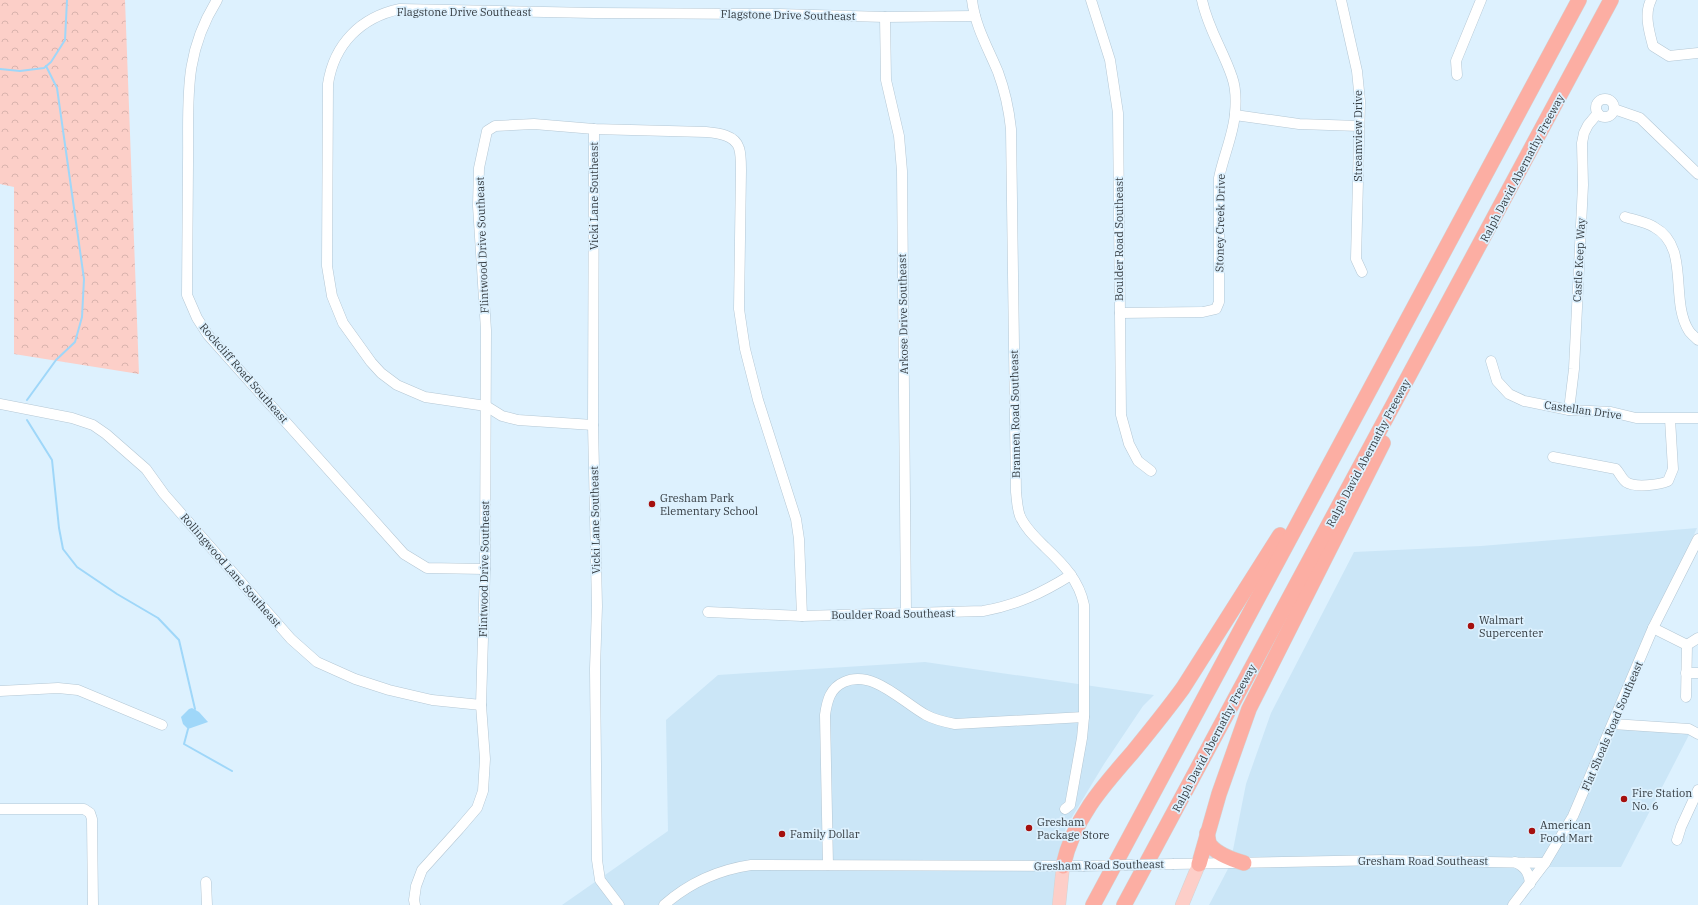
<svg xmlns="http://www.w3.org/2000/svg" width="1698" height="905" font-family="'IBM Plex Serif',serif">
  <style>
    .built { fill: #cbe6f7 }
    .forest { fill: url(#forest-crowns) }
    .water { fill: #9fd7f9 }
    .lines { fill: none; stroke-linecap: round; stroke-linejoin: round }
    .stream { stroke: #9fd7f9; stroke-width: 2 }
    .minor-casing { stroke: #b4c7d4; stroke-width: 11 }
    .major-casing { stroke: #d2d4d5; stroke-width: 14 }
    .highway-casing { stroke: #d2d4d5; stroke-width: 16 }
    .minor { stroke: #fff; stroke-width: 10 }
    .major { stroke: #fdcec8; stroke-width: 13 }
    .highway { stroke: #fcaea3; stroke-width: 15 }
    .minor-bridge-casing { stroke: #b4c7d4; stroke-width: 11; stroke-linecap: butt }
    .minor-bridge { stroke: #fff; stroke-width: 10 }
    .poi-dot { fill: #a5100e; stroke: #ddf1fe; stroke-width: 1.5 }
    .labels { text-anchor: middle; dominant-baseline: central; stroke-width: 3.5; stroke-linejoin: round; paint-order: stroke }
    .street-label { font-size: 11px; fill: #343b40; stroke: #ddf1fe }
    .poi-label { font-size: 11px; fill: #343b40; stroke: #ddf1fe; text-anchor: start }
  </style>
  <defs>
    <pattern id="forest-crowns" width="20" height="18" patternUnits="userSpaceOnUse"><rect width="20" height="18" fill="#fccfc8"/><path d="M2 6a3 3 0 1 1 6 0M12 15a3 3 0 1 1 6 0" fill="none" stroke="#d9b3ad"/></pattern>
  </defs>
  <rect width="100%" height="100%" fill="#ddf1fe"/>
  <g class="built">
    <path d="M1697,528L1625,684L1608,727L1691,731L1621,867H1549L1515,905H1209L1230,865L1246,784L1271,713L1354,552L1481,546Z"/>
    <path d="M925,662L1154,695L1143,706L1104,764L1066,827L1058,868L1053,905H562L668,831L666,720L718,675Z"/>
  </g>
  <path class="forest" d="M0,0H125L139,374L14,354V187L0,184Z"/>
  <path class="water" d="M192,708L199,712L208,722L188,729L183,724L181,717L189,709Z"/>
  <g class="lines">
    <g class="stream">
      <path d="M0,69L20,71L44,68L51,62L65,40L67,0"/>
      <path d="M27,400L56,360L75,342L82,317L84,279L73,201L57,88L46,66"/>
      <path d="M27,420L52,460L59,528L63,549L77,567L117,594L158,618L179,640L195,709"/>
      <path d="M188,729L184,744L232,771"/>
    </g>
    <defs>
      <g id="minor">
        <path d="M217,0C182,56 189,102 188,164C188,208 187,251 187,295L197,318L208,335L404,554L427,568L485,569"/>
        <path d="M972,0C975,26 988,48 998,72C1005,91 1009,110 1011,129L1016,492C1017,500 1017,508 1020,516C1025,528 1036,538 1045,547C1063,564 1079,580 1084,605V717L1082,738L1070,805L1065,809"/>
        <path d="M1091,0L1110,60L1118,113L1121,415L1129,444L1138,461L1151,471"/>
        <path d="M1341,0L1357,71L1360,101L1356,259L1362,272"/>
        <path d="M1651,0C1644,14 1649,31 1653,46L1669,56L1698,53"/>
        <path d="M885,17L886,80L899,136L902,171L906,613"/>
        <path d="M1457,75L1456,61L1481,0"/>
        <circle cx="1605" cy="108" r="9"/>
        <path d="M1614,109L1640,118L1698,174"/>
        <path d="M1235,115L1299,124L1359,126"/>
        <path d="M594,129L593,425L597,606L595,669L597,860L600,880L619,905"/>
        <path d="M1625,217C1635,220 1646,222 1654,227C1691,247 1669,300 1689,331C1691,334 1695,337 1698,340"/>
        <path d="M1120,313L1203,312L1216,309L1219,302V178C1223,157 1234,133 1235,113C1236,102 1236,88 1232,77C1223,50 1208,29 1202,0"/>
        <path d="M1491,361L1497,381L1509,394L1524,401L1569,410L1611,412L1636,418H1698"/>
        <path d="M0,404L72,418L93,425L106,434L146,469L164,494L291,639L317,662L355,679L389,690L432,700L481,705"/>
        <path d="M1569,410L1574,369L1583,185L1582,143L1584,133L1588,125L1598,113"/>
        <path d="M593,425L518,420L502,416L486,406L425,397L397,385L381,373L371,362L343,323L332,296L327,266L328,84C334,44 361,17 400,9L594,13L779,14L885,17L975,16"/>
        <path d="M1553,457L1616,469C1619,472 1622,479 1626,482C1635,488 1659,485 1668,481L1673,469L1670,419"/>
        <path d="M708,612L802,616L983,611C1017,605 1042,593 1071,575"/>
        <path d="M1653,628L1687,645L1686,697"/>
        <path d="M1687,645L1698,638"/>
        <path d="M1686,673H1698"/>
        <path d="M0,691L58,688L78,690L162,725"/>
        <path d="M1613,724L1689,729L1698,734"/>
        <path d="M0,809H84L90,813L92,819L93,905"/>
        <path d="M1677,840L1681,827L1698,790"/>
        <path d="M1515,862C1525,867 1529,872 1530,884"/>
        <path d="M1174,864L1385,860L1545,863"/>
        <path d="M828,865L825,715C827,701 830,688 844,682C873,669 902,702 926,715C935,720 945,722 955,724L1084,717"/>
        <path d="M206,882L207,905"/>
        <path d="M415,905L414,900L416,886L422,870L459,829L477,808L483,791L485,759L481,705L485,569L486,330L478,206L479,168L487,131L495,126L534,124L594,129L706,132C718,133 735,135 739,148C741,154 741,163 741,170L739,309L745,349L758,400L796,519L799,539L802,616"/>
        <path d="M664,905C689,883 717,870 751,865L1083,866"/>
        <path d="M1513,905L1545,863L1573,816L1653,628L1698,539"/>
      </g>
      <g id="major">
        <path d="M1059,905L1063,866"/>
        <path d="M1182,905L1199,864"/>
      </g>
      <g id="highway">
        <path d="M1207,833C1208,837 1208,842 1210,845C1217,854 1234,860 1244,863"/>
        <path d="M1199,864L1219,794L1249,709L1383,443"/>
        <path d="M1063,866C1073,820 1102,787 1132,753C1150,731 1167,710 1183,688L1280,535"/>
        <path d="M1093,905L1579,0"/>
        <path d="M1124,905L1611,0"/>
      </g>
    </defs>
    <use href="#minor" class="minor-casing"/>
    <use href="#major" class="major-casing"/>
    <use href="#highway" class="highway-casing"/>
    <use href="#minor" class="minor"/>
    <use href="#major" class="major"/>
    <use href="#highway" class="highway"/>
    <defs>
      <path id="minor-bridge" d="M1083,866L1174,864"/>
    </defs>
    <use href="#minor-bridge" class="minor-bridge-casing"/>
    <use href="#minor-bridge" class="minor-bridge"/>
  </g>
  <g class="poi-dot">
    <circle cx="652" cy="504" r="4"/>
    <circle cx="1471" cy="626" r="4"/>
    <circle cx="1624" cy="799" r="4"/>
    <circle cx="1029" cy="828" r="4"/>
    <circle cx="1532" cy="831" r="4"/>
    <circle cx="782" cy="834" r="4"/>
  </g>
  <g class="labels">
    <g class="street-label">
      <text x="464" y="12">Flagstone Drive Southeast</text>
      <text transform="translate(788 15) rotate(1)">Flagstone Drive Southeast</text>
      <text transform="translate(1358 136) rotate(-90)">Streamview Drive</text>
      <text transform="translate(1522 168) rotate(-62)">Ralph David Abernathy Freeway</text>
      <text transform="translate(594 196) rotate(-90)">Vicki Lane Southeast</text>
      <text transform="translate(1220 223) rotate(-89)">Stoney Creek Drive</text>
      <text transform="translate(1119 239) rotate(-90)">Boulder Road Southeast</text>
      <text transform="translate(482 245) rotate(-92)">Flintwood Drive Southeast</text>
      <text transform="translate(1579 260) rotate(-87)">Castle Keep Way</text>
      <text transform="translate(903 314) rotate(-91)">Arkose Drive Southeast</text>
      <text transform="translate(244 373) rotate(49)">Rockcliff Road Southeast</text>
      <text transform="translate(1583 410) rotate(8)">Castellan Drive</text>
      <text transform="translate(1015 414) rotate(-91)">Brannen Road Southeast</text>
      <text transform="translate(1368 453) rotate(-62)">Ralph David Abernathy Freeway</text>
      <text transform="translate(595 520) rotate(-91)">Vicki Lane Southeast</text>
      <text transform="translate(484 569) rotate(-89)">Flintwood Drive Southeast</text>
      <text transform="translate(231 570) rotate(49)">Rollingwood Lane Southeast</text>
      <text transform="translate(893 614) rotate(-1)">Boulder Road Southeast</text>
      <text transform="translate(1612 726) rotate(-67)">Flat Shoals Road Southeast</text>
      <text transform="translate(1214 738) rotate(-62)">Ralph David Abernathy Freeway</text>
      <text x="1423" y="861">Gresham Road Southeast</text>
      <text transform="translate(1099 865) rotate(-1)">Gresham Road Southeast</text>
    </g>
    <g class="poi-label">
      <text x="660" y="498">Gresham Park<tspan x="660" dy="13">Elementary School</tspan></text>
      <text x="1479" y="620">Walmart<tspan x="1479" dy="13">Supercenter</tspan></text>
      <text x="1632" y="793">Fire Station<tspan x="1632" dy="13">No. 6</tspan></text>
      <text x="1037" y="822">Gresham<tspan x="1037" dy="13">Package Store</tspan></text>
      <text x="1540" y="825">American<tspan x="1540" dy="13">Food Mart</tspan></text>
      <text x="790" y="834">Family Dollar</text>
    </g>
  </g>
</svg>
